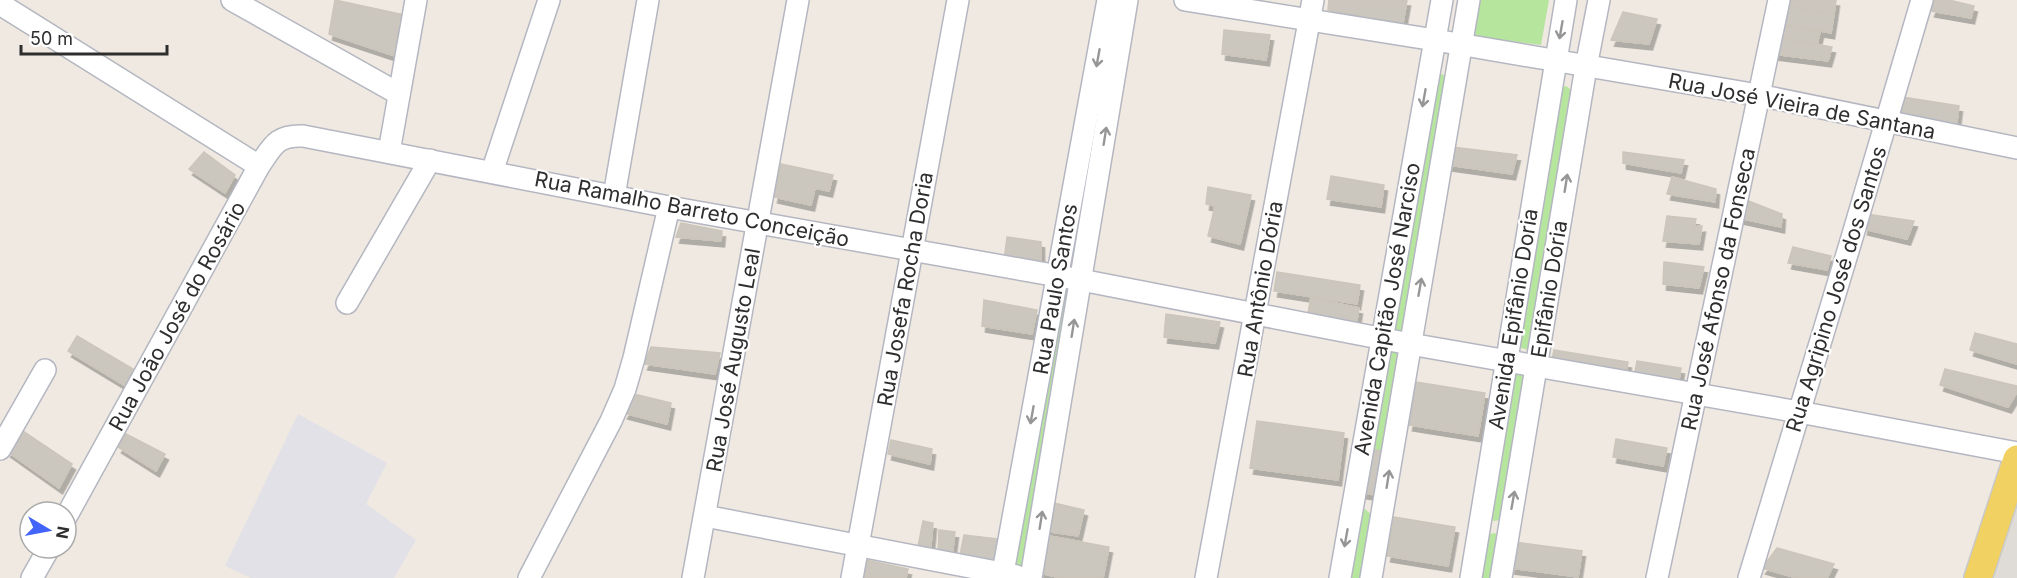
<svg xmlns="http://www.w3.org/2000/svg" width="2017" height="578" font-family="Inter,sans-serif">
  <style>
    .industrial { fill: #e3e1e8 }
    .green { fill: #b6e59e }
    .plaza { fill: #dfdcd8 }
    .building { fill: #cbc7bf; stroke: #cbc5ba; stroke-width: 1.5; filter: url(#shadow) }
    .lines { fill: none; stroke-linecap: round; stroke-linejoin: round }
    .minor-casing { stroke: #b4b7c1; stroke-width: 24 }
    .major-casing { stroke: #c9c9c9; stroke-width: 30 }
    .minor { stroke: #fff; stroke-width: 21 }
    .major { stroke: #f2d163; stroke-width: 27 }
    .oneway { stroke: #969696 }
    .labels { text-anchor: middle; dominant-baseline: central; stroke-width: 4.5; stroke-linejoin: round; paint-order: stroke }
    .street-label { font-size: 21px; fill: #2e2e2e; stroke: #fff }
  </style>
  <defs>
    <filter id="shadow"><feDropShadow dx="3.5" dy="6" stdDeviation="0" flood-color="#0004"/></filter>
  </defs>
  <rect width="100%" height="100%" fill="#efe9e1"/>
  <path class="industrial" d="M298,414L387,463L366,504L416,540L394,578H251L225,566Z"/>
  <g class="green">
    <path d="M1478,0H1549L1541,45L1471,36Z"/>
    <path d="M1442,74L1447,77L1402,334L1392,332L1437,76Z"/>
    <path d="M1566,86L1571,90L1572,95L1529,350L1517,347L1560,87Z"/>
    <path d="M1064,286L1075,288L1022,578H1007Z"/>
    <path d="M1384,346L1401,349L1382,451L1366,448Z"/>
    <path d="M1522,371L1528,376L1503,514L1500,520L1494,521L1490,518L1511,373Z"/>
    <path d="M1365,509L1373,516L1361,578H1344L1359,510Z"/>
    <path d="M1495,533L1499,537L1492,578H1477L1489,534Z"/>
  </g>
  <path class="plaza" d="M2017,494V578H1992Z"/>
  <g class="building">
    <path d="M335,0L405,15L398,57L329,34Z"/>
    <path d="M1329,0H1407L1403,23L1328,10Z"/>
    <path d="M1787,0H1836L1834,14L1785,6Z"/>
    <path d="M1935,0H1949L1974,6L1971,18L1931,11Z"/>
    <path d="M1785,6L1834,14L1831,33L1780,24Z"/>
    <path d="M1623,12L1657,19L1649,44L1611,40Z"/>
    <path d="M1780,24L1820,32L1817,44L1777,37Z"/>
    <path d="M1224,30L1270,35L1266,60L1222,54Z"/>
    <path d="M1777,37L1832,47L1828,61L1774,54Z"/>
    <path d="M1896,96L1959,106L1956,129L1892,116Z"/>
    <path d="M1452,147L1517,155L1512,174L1449,165Z"/>
    <path d="M204,152L235,175L225,193L189,169Z"/>
    <path d="M1623,152L1684,160L1681,173L1623,163Z"/>
    <path d="M781,164L833,175L829,191L815,188L811,205L774,197Z"/>
    <path d="M1331,176L1384,185L1381,207L1327,199Z"/>
    <path d="M1672,177L1716,189L1715,202L1667,194Z"/>
    <path d="M1208,187L1251,195L1240,244L1208,236L1215,206L1206,204Z"/>
    <path d="M1746,200L1782,214L1781,227L1739,218Z"/>
    <path d="M1866,214L1914,221L1907,239L1864,229Z"/>
    <path d="M1667,216L1696,219L1694,227L1702,226L1699,244L1663,241Z"/>
    <path d="M681,223L722,231L721,241L676,237Z"/>
    <path d="M1007,237L1041,242V263L1004,261Z"/>
    <path d="M1793,247L1831,256L1827,270L1788,263Z"/>
    <path d="M1664,262L1704,267L1699,288L1663,284Z"/>
    <path d="M1277,272L1360,285L1357,304L1274,291Z"/>
    <path d="M1311,298L1359,308L1356,326L1307,318Z"/>
    <path d="M984,300L1037,310L1032,334L982,326Z"/>
    <path d="M1166,314L1220,322L1215,343L1164,337Z"/>
    <path d="M1975,333L2017,344V364L1970,350Z"/>
    <path d="M77,336L133,369L124,385L68,351Z"/>
    <path d="M651,347L720,353L715,374L644,364Z"/>
    <path d="M1554,350L1628,362L1625,377L1551,364Z"/>
    <path d="M1637,361L1681,368L1678,385L1634,377Z"/>
    <path d="M1945,369L2017,386V392L2008,407L1940,385Z"/>
    <path d="M1416,382L1485,393L1478,436L1409,425Z"/>
    <path d="M634,394L671,403L667,424L624,413Z"/>
    <path d="M1257,421L1344,433L1338,480L1250,468Z"/>
    <path d="M23,431L72,464L59,488L7,451Z"/>
    <path d="M126,434L165,454L156,471L118,447Z"/>
    <path d="M1616,439L1667,448L1663,466L1613,457Z"/>
    <path d="M891,440L932,449L930,464L888,454Z"/>
    <path d="M1366,448L1382,451L1375,495L1358,492Z"/>
    <path d="M1050,502L1084,510L1078,536L1046,531Z"/>
    <path d="M1394,517L1455,527L1448,566L1387,556Z"/>
    <path d="M923,521L933,523L930,555L917,552Z"/>
    <path d="M939,530L955,532L952,556L938,553Z"/>
    <path d="M964,535L997,539L994,566L959,560Z"/>
    <path d="M1044,535L1109,547L1103,578H1061L1040,573Z"/>
    <path d="M1514,542L1582,551L1578,577L1511,568Z"/>
    <path d="M1777,548L1834,564L1827,578H1797L1762,568Z"/>
    <path d="M866,560L908,569L906,578H863Z"/>
  </g>
  <g class="lines">
    <defs>
      <g id="minor">
        <path d="M232,0L399,94"/>
        <path d="M1185,0L1435,40L1758,95L2017,148"/>
        <path d="M0,4L259,166"/>
        <path d="M389,152L416,0"/>
        <path d="M492,172L549,0"/>
        <path d="M614,196L648,0"/>
        <path d="M347,303L430,160"/>
        <path d="M0,449L45,370"/>
        <path d="M705,516L1017,576"/>
        <path d="M66,517L259,166C273,146 276,135 303,136L669,207L1081,280L1410,344L1799,412L2017,453"/>
        <path d="M32,578L49,548"/>
        <path d="M529,578L611,421L625,389L634,358L669,207"/>
        <path d="M693,578L798,0"/>
        <path d="M852,578L958,0"/>
        <path d="M1002,578L1108,0"/>
        <path d="M1031,578L1127,0"/>
        <path d="M1206,578L1313,0"/>
        <path d="M1340,578L1442,0"/>
        <path d="M1371,578L1469,0"/>
        <path d="M1471,578L1566,0"/>
        <path d="M1501,578L1586,67L1599,0"/>
        <path d="M1657,578L1779,0"/>
        <path d="M1749,578L1851,241L1922,0"/>
      </g>
      <path id="major" d="M1978,578L2017,459"/>
    </defs>
    <use href="#minor" class="minor-casing"/>
    <use href="#major" class="major-casing"/>
    <use href="#minor" class="minor"/>
    <use href="#major" class="major"/>
  </g>
  <defs><path id="oneway-shaft" d="M-6 0H5M1.5-3L5.5 0L1.5 3" fill="none" stroke-width="1.6" stroke-linecap="round" stroke-linejoin="round" transform="scale(1.5)"/></defs>
  <g class="oneway">
    <use href="#oneway-shaft" transform="translate(1561 30) rotate(100)"/>
    <use href="#oneway-shaft" transform="translate(1098 58) rotate(100)"/>
    <use href="#oneway-shaft" transform="translate(1424 98) rotate(100)"/>
    <use href="#oneway-shaft" transform="translate(1105 136) rotate(-81)"/>
    <use href="#oneway-shaft" transform="translate(1566 183) rotate(-81)"/>
    <use href="#oneway-shaft" transform="translate(1420 287) rotate(-80)"/>
    <use href="#oneway-shaft" transform="translate(1073 328) rotate(-81)"/>
    <use href="#oneway-shaft" transform="translate(1032 415) rotate(100)"/>
    <use href="#oneway-shaft" transform="translate(1388 479) rotate(-81)"/>
    <use href="#oneway-shaft" transform="translate(1513 500) rotate(-80)"/>
    <use href="#oneway-shaft" transform="translate(1041 520) rotate(-81)"/>
    <use href="#oneway-shaft" transform="translate(1346 538) rotate(100)"/>
  </g>
  <g class="labels">
    <g class="street-label">
      <text transform="translate(1802 106) rotate(11)">Rua José Vieira de Santana</text>
      <text transform="translate(692 209) rotate(11)">Rua Ramalho Barreto Conceição</text>
      <text transform="translate(905 289) rotate(-80)">Rua Josefa Rocha Doria</text>
      <text transform="translate(1055 289) rotate(-80)">Rua Paulo Santos</text>
      <text transform="translate(1260 289) rotate(-80)">Rua Antônio Dória</text>
      <text transform="translate(1549 289) rotate(-81)">Epifânio Dória</text>
      <text transform="translate(1718 289) rotate(-78)">Rua José Afonso da Fonseca</text>
      <text transform="translate(1836 289) rotate(-73)">Rua Agripino José dos Santos</text>
      <text transform="translate(1387 309) rotate(-80)">Avenida Capitão José Narciso</text>
      <text transform="translate(177 316) rotate(-61)">Rua João José do Rosário</text>
      <text transform="translate(1513 319) rotate(-81)">Avenida Epifânio Doria</text>
      <text transform="translate(733 360) rotate(-80)">Rua José Augusto Leal</text>
    </g>
  </g>
  <g transform="translate(48 530) rotate(100)"><circle r="28" fill="#ffffff" stroke="#ababab" stroke-width="1.5"/>
  <path d="M0-4.5L10 22L0 15L-10 22Z" fill="#4264fb"/>
  <text y="-9" font-size="16" font-weight="bold" text-anchor="middle" fill="#2e2e2e">N</text>
  </g>
  <path d="M21 45v9h146v-9" fill="none" stroke="#2e2e2e" stroke-width="3"/>
  <text x="30" y="45" font-size="18" fill="#2e2e2e" stroke="#ffffff" stroke-width="4.5" paint-order="stroke">50 m</text>
</svg>
